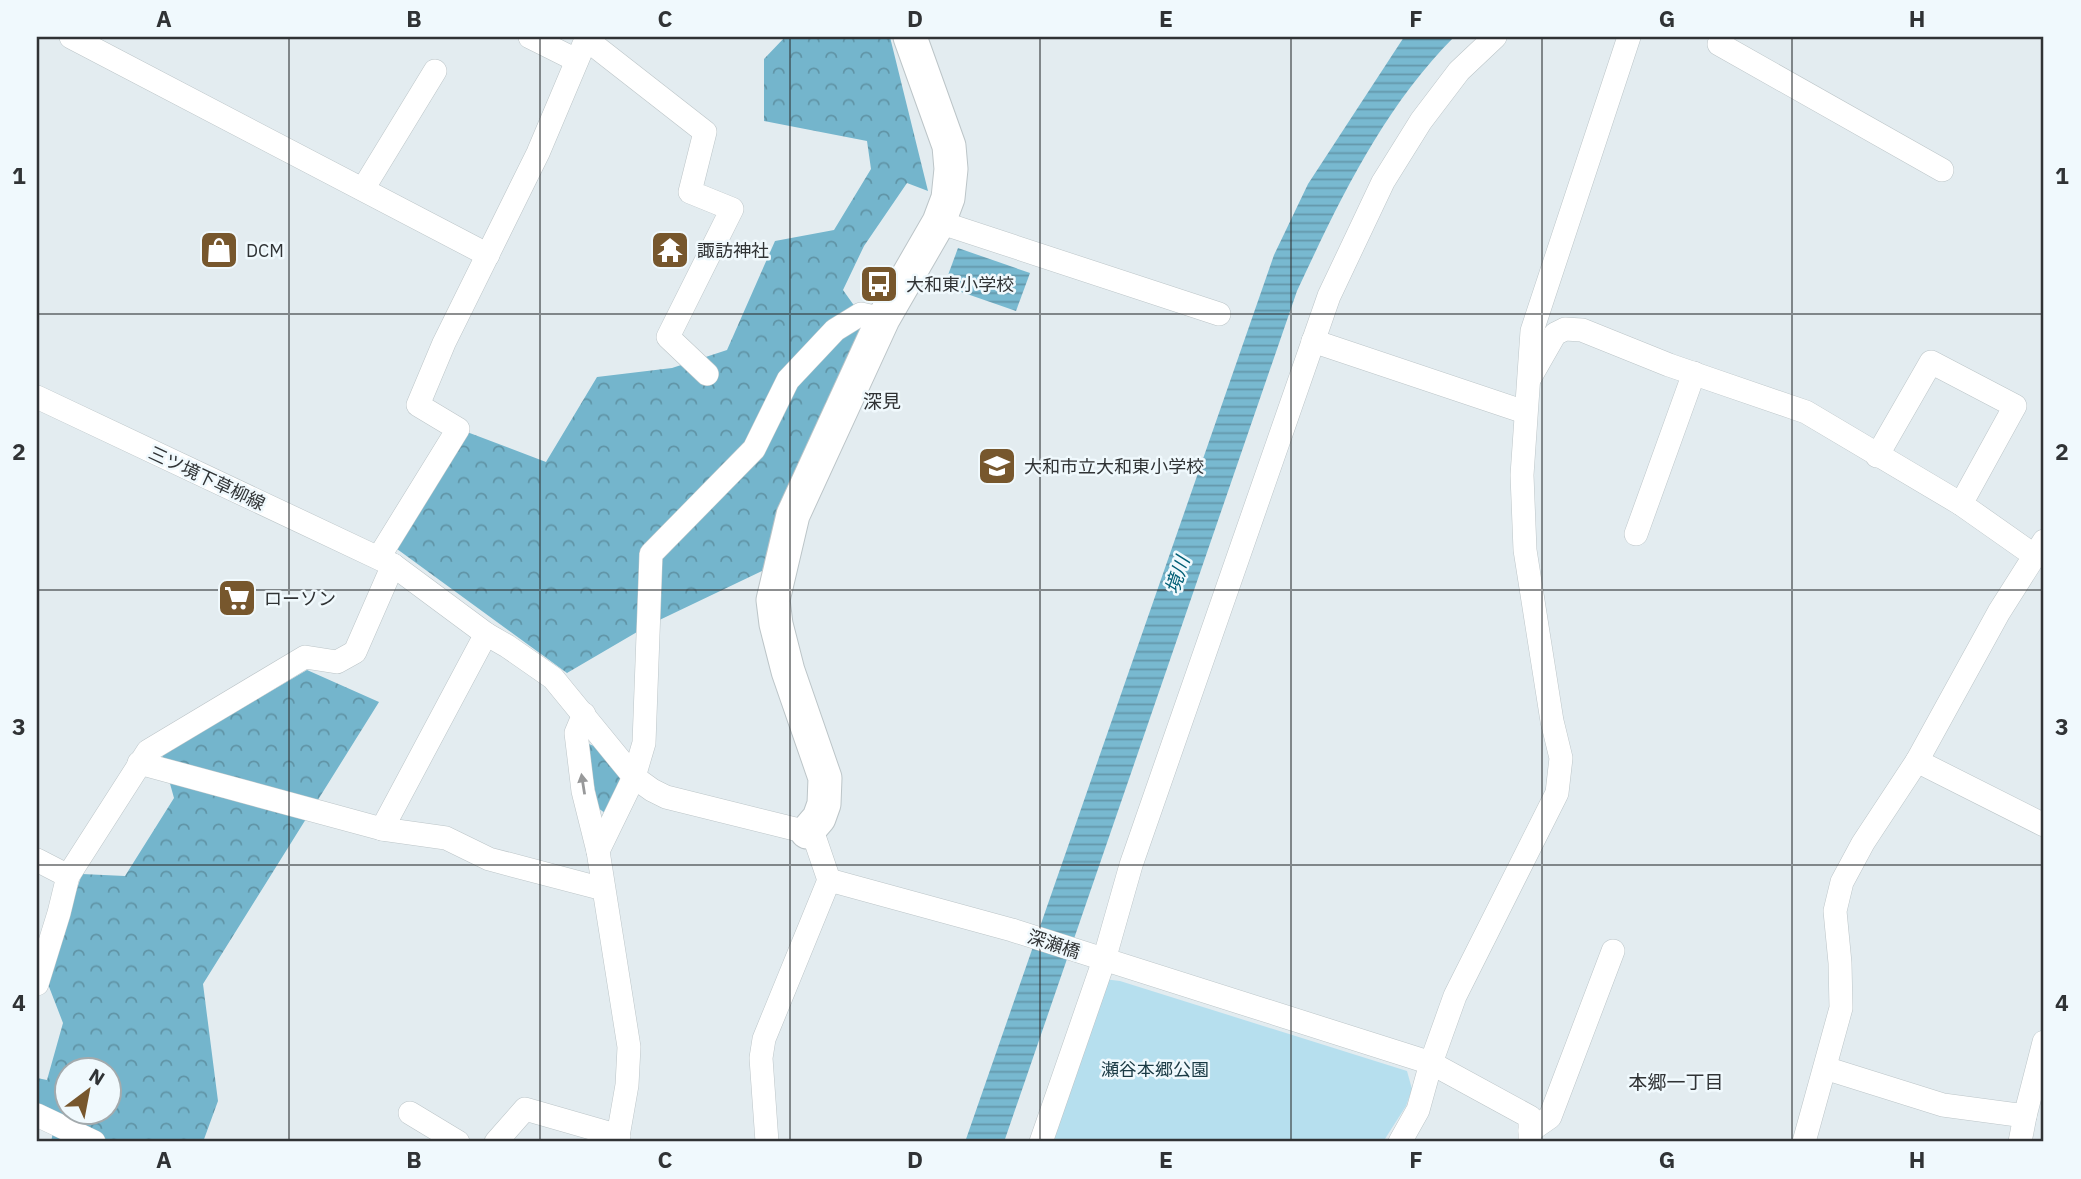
<svg xmlns="http://www.w3.org/2000/svg" width="2081" height="1179" font-family="'IBM Plex Sans','Noto Sans JP',sans-serif">
  <style>
    .forest { fill: url(#forest-crowns); fill-rule: evenodd }
    .green { fill: #b6dfee }
    .water { fill: url(#water-rules) }
    .lines { fill: none; stroke-linecap: round; stroke-linejoin: round }
    .street-casing { stroke: #bcc5c8; stroke-width: 24 }
    .secondary-casing { stroke: #bcc5c8; stroke-width: 35 }
    .street { stroke: #fff; stroke-width: 23 }
    .secondary { stroke: #fff; stroke-width: 33 }
    .oneway { fill: #98999a }
    .grid { fill: none; stroke: #303335; stroke-width: 2; stroke-opacity: 0.55 }
    .labels { text-anchor: middle; dominant-baseline: central; stroke-width: 5; stroke-linejoin: round; paint-order: stroke }
    .poi-label { font-size: 18px; fill: #303335; stroke: #f0f9fd; text-anchor: start }
    .street-label { font-size: 18px; fill: #303335; stroke: #f0f9fd }
    .park-label { font-size: 18px; fill: #1a3a44; stroke: #f0f9fd }
    .neighbourhood-label { font-size: 19px; fill: #303335; stroke: #f0f9fd }
    .water-label { font-size: 19px; font-style: italic; fill: #005e75; stroke: #f0f9fd }
    .neatline { fill: none; stroke: #303335; stroke-width: 2.5 }
    .grid-label { font-size: 23px; text-anchor: middle; font-weight: bold; fill: #303335 }
  </style>
  <defs>
    <pattern id="forest-crowns" width="20" height="18" patternUnits="userSpaceOnUse" patternTransform="scale(1.75)"><rect width="20" height="18" fill="#74b5cc"/><path d="M2 6a3 3 0 1 1 6 0M12 15a3 3 0 1 1 6 0" fill="none" stroke="#6094a6"/></pattern>
    <pattern id="water-rules" width="6" height="5" patternUnits="userSpaceOnUse" patternTransform="scale(1.75)"><rect width="6" height="5" fill="#78b9d0"/><path d="M0 2.5h6" fill="none" stroke="#6397aa"/></pattern>
  </defs>
  <rect width="100%" height="100%" fill="#e3ecf0"/>
  <g class="forest">
    <path d="M785,37H890L928,191L907,183L864,246L843,290L870,328L774,537L762,571L649,625L567,673L397,549L467,432L546,462L597,377L672,368L727,350L775,241L834,230L871,169L867,141L764,121V59Z"/>
    <path d="M307,670L379,702L203,984L218,1101L203,1142H51L53,1132L37,1127V1078L47,1080L63,1023L46,979L82,874L125,876L174,798L162,755ZM66,1070H108V1112H66Z"/>
    <path d="M589,744L594,746L622,777L605,813L598,808L588,750Z"/>
  </g>
  <path class="green" d="M1104,979L1120,981L1407,1071L1412,1089L1406,1106L1383,1142H1051Z"/>
  <g class="water">
    <path d="M1404,37H1454C1383,108 1339,201 1297,291L1004,1142H965L1274,255L1308,184Z"/>
    <path d="M958,248L1030,273L1016,311L944,286Z"/>
  </g>
  <g class="lines">
    <defs>
      <g id="street">
        <path d="M71,37L488,255"/>
        <path d="M530,37L576,60"/>
        <path d="M1723,37L1719,44L1942,170"/>
        <path d="M586,39L705,132L690,192L732,209L668,337L707,374"/>
        <path d="M363,189L435,71"/>
        <path d="M939,222L1219,314"/>
        <path d="M1313,341L1525,412"/>
        <path d="M1531,376L1555,334L1565,329L1582,330L1669,365L1806,412L1961,504L2035,556"/>
        <path d="M37,397L393,565L486,634L507,646L553,678L634,777L652,790L666,797L807,832L815,839L829,880L1012,930L1431,1063L1418,1110L1400,1142"/>
        <path d="M1877,456L1931,362L2015,406L1961,504"/>
        <path d="M1636,534L1694,373"/>
        <path d="M379,557L458,429L418,405L444,343L538,153L587,37"/>
        <path d="M486,634L382,829L446,838L489,859L603,889"/>
        <path d="M584,714L576,733L583,791L598,851"/>
        <path d="M1917,761L2044,825"/>
        <path d="M139,763L382,829"/>
        <path d="M37,860L68,876"/>
        <path d="M37,984L59,913L68,876L148,751L305,657L337,662L355,652L393,565"/>
        <path d="M1825,1068L1943,1105L2025,1116L2044,1042"/>
        <path d="M410,1113L458,1142"/>
        <path d="M37,1115L94,1142"/>
        <path d="M1530,1131L1550,1117L1613,951"/>
        <path d="M496,1142L525,1109L619,1136"/>
        <path d="M617,1142L627,1085L629,1047L598,851L634,777L644,743L651,554L754,449L788,380L835,330L861,314L883,319"/>
        <path d="M767,1142L761,1058L764,1039L829,880"/>
        <path d="M1041,1142L1104,960L1131,865L1329,296L1383,182L1421,121L1459,71L1495,37"/>
        <path d="M1530,1142V1117L1431,1063L1455,996L1557,793L1561,758L1552,721L1525,550L1522,475L1532,331L1629,37"/>
        <path d="M1804,1142L1841,1008L1840,963L1835,911L1842,882L1863,843L1917,761L1999,612L2044,541"/>
        <path d="M2020,1142L2025,1116"/>
      </g>
      <path id="secondary" d="M807,832L819,818L824,804L825,778L788,671L776,624L773,600L793,515L883,319L939,222L948,198L951,169L949,146L910,37"/>
    </defs>
    <use href="#street" class="street-casing"/>
    <use href="#secondary" class="secondary-casing"/>
    <use href="#street" class="street"/>
    <use href="#secondary" class="secondary"/>
  </g>
  <defs><path id="oneway-solid" d="M-6-.8H1V-3.2L6.5 0L1 3.2V.8H-6Z" transform="scale(1.75)"/></defs>
  <use class="oneway" href="#oneway-solid" transform="translate(583 784) rotate(-99)"/>
  <path class="grid" d="M289,37V1142M540,37V1142M790,37V1142M1040,37V1142M1291,37V1142M1542,37V1142M1792,37V1142M37,314H2044M37,590H2044M37,865H2044"/>
  <defs>
    <symbol id="shop-square" viewBox="-11 -11 22 22"><rect x="-9" y="-9" width="18" height="18" rx="4" fill="#77572d" stroke="#f0f9fd"/><path d="M-5-2.5h2.3a2.7 3.5 0 0 1 5.4 0H5L5.5 6h-11ZM-1.5-2.5h3a1.5 2.3 0 0 0-3 0Z" fill="#fff"/></symbol>
    <symbol id="temple-square" viewBox="-11 -11 22 22"><rect x="-9" y="-9" width="18" height="18" rx="4" fill="#77572d" stroke="#f0f9fd"/><path d="M0-6L5-2H3V0L6.5 2.5H4V6H1.5V3h-3V6H-4V2.5H-6.5L-3 0V-2H-5Z" fill="#fff"/></symbol>
    <symbol id="bus-square" viewBox="-11 -11 22 22"><rect x="-9" y="-9" width="18" height="18" rx="4" fill="#77572d" stroke="#f0f9fd"/><path d="M-5-6H5V4H4V6H2V4H-2V6H-4V4H-5ZM-3.5-4V0h7V-4ZM-3.5 1.2v1.5H-2V1.2ZM2 1.2v1.5H3.5V1.2Z" fill="#fff"/></symbol>
    <symbol id="school-square" viewBox="-11 -11 22 22"><rect x="-9" y="-9" width="18" height="18" rx="4" fill="#77572d" stroke="#f0f9fd"/><path d="M0-5L7-2L0 1L-7-2ZM-4 1L0 2.5L4 1V4Q0 6-4 4Z" fill="#fff"/></symbol>
    <symbol id="supermarket-square" viewBox="-11 -11 22 22"><rect x="-9" y="-9" width="18" height="18" rx="4" fill="#77572d" stroke="#f0f9fd"/><path d="M-6-5.5h2.5l.6 2H6L4.5 2H-2.5L-4.4-4H-6ZM-1.5 3.2a1.3 1.3 0 1 0 .1 0ZM3 3.2a1.3 1.3 0 1 0 .1 0Z" fill="#fff"/></symbol>
  </defs>
  <g fill-rule="evenodd">
    <use href="#shop-square" x="197" y="228" width="44" height="44"/>
    <use href="#temple-square" x="648" y="228" width="44" height="44"/>
    <use href="#bus-square" x="857" y="262" width="44" height="44"/>
    <use href="#school-square" x="975" y="444" width="44" height="44"/>
    <use href="#supermarket-square" x="215" y="576" width="44" height="44"/>
  </g>
  <g class="labels">
    <g class="poi-label">
      <text x="246" y="250">DCM</text>
      <text x="697" y="250">諏訪神社</text>
      <text x="906" y="284">大和東小学校</text>
      <text x="1024" y="466">大和市立大和東小学校</text>
      <text x="264" y="598">ローソン</text>
    </g>
    <g class="street-label">
      <text transform="translate(207 478) rotate(25)">三ツ境下草柳線</text>
      <text transform="translate(1054 944) rotate(18)">深瀬橋</text>
    </g>
    <g class="park-label">
      <text x="1155" y="1069">瀬谷本郷公園</text>
    </g>
    <g class="neighbourhood-label">
      <text x="882" y="401">深見</text>
      <text x="1676" y="1082">本郷一丁目</text>
    </g>
    <g class="water-label">
      <text transform="translate(1177 575) rotate(-72)">境川</text>
    </g>
  </g>
  <rect width="2081" height="1179" fill="none" stroke="#f0f9fd" stroke-width="77"/>
  <g transform="translate(88 1091) rotate(32)"><circle r="33" fill="#f0f9fd" stroke="#a3aaad" stroke-width="2"/>
  <path d="M0-5L12 26L0 18L-12 26Z" fill="#77572d"/>
  <text y="-10" font-size="19" font-weight="bold" text-anchor="middle" fill="#303335">N</text>
  </g>
  <rect x="38" y="38" width="2004" height="1102" class="neatline"/>
  <g class="grid-label">
    <text x="164" y="27">A</text>
    <text x="414" y="27">B</text>
    <text x="665" y="27">C</text>
    <text x="915" y="27">D</text>
    <text x="1166" y="27">E</text>
    <text x="1416" y="27">F</text>
    <text x="1667" y="27">G</text>
    <text x="1917" y="27">H</text>
    <text x="19" y="184">1</text>
    <text x="2062" y="184">1</text>
    <text x="19" y="460">2</text>
    <text x="2062" y="460">2</text>
    <text x="19" y="735">3</text>
    <text x="2062" y="735">3</text>
    <text x="19" y="1011">4</text>
    <text x="2062" y="1011">4</text>
    <text x="164" y="1168">A</text>
    <text x="414" y="1168">B</text>
    <text x="665" y="1168">C</text>
    <text x="915" y="1168">D</text>
    <text x="1166" y="1168">E</text>
    <text x="1416" y="1168">F</text>
    <text x="1667" y="1168">G</text>
    <text x="1917" y="1168">H</text>
  </g>
</svg>
